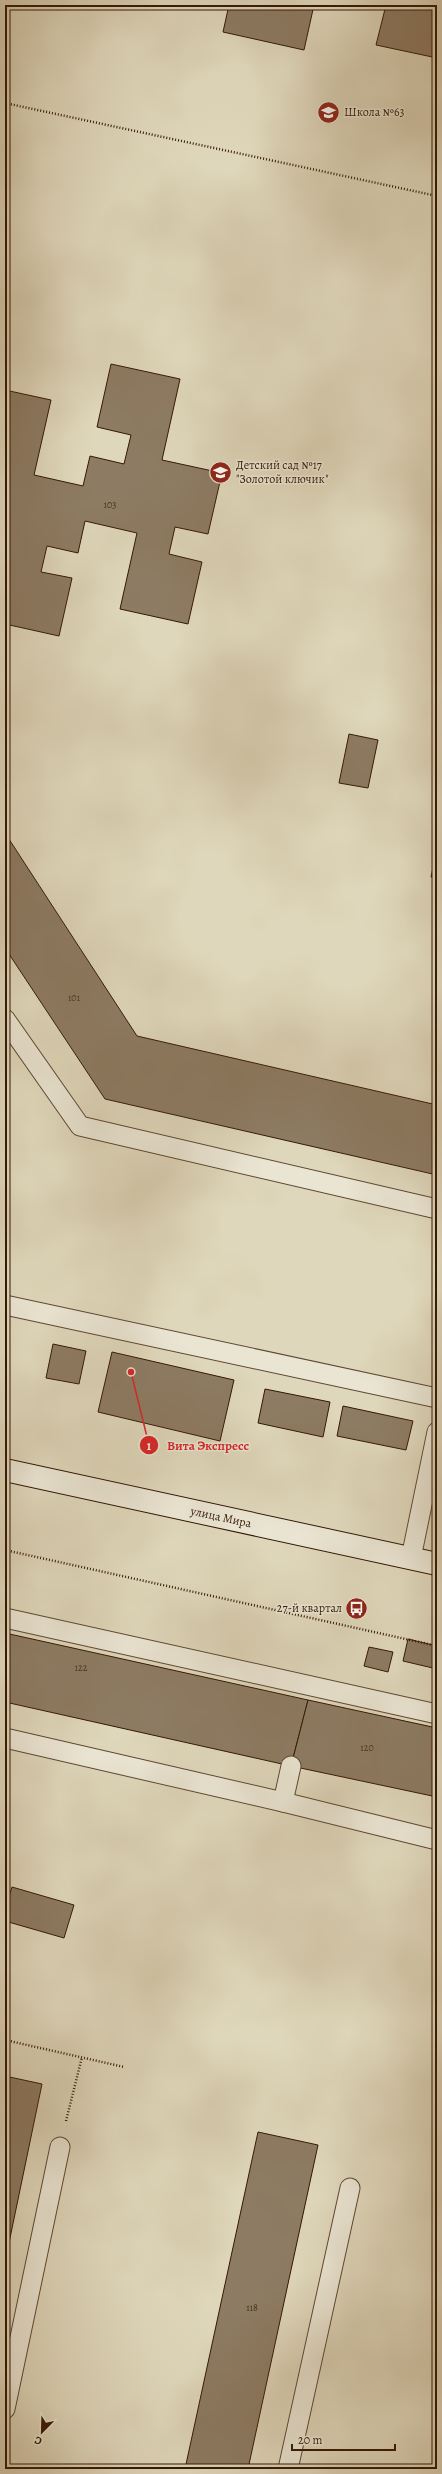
<svg xmlns="http://www.w3.org/2000/svg" width="442" height="2474" font-family="Alegreya,serif">
  <style>
    .building { fill: #8d7b63; stroke: #341804 }
    .lines { fill: none; stroke-linecap: round; stroke-linejoin: round }
    .service-casing { stroke: #5f4832; stroke-width: 21 }
    .secondary-casing { stroke: #341804; stroke-width: 24 }
    .path { stroke: #341804; stroke-width: 2.5; stroke-dasharray: 1 2; stroke-linecap: butt }
    .service { stroke: #eae5d3; stroke-width: 19 }
    .secondary { stroke: #eae5d3; stroke-width: 22 }
    .labels { text-anchor: middle; dominant-baseline: central; stroke-width: 3; stroke-linejoin: round; paint-order: stroke }
    .number-label { font-size: 10px; fill: #4a311c }
    .poi-label { font-size: 12px; fill: #341804; stroke: #eae5d3; text-anchor: start }
    .street-label { font-size: 12px; fill: #341804; stroke: #eae5d3 }
    .leader { fill: none; stroke: #d62828; stroke-width: 1.5 }
    .callout-dot { fill: #d62828; stroke: #eae5d3; stroke-width: 1.5 }
    .mark-label { font-size: 12px; text-anchor: middle; font-weight: bold; fill: #fff }
    .callout-label { font-size: 13px; text-anchor: middle; font-weight: bold; fill: #d62828; stroke: #eae5d3; stroke-width: 3; stroke-linejoin: round; paint-order: stroke }
  </style>
  <rect width="100%" height="100%" fill="#dfd7bb"/>
  <filter id="stains"><feTurbulence type="fractalNoise" baseFrequency=".005" numOctaves="4"/><feColorMatrix values="0 0 0 0 .2 0 0 0 0 .09 0 0 0 0 .02 0 0 0 .5 -.17"/></filter>
  <radialGradient id="worn" r=".72"><stop offset=".6" stop-color="#630" stop-opacity="0"/><stop offset="1" stop-color="#630" stop-opacity=".3"/></radialGradient>
  <g class="building">
    <path d="M229,5H314L304,50L223,32Z"/>
    <path d="M386,5H437V58L376,45Z"/>
    <path d="M111,364L180,379L162,460L222,473L208,534L175,527L169,554L202,562L188,624L120,609L137,533L85,521L78,553L47,546L41,572L72,578L59,636L5,624V564L8,552L5,551V390L51,400L34,475L83,486L90,456L124,464L131,435L97,427Z"/>
    <path d="M349,734L378,740L368,788L339,783Z"/>
    <path d="M5,833L137,1036L437,1105V1175L105,1099L5,948Z"/>
    <path d="M437,849V878L431,877Z"/>
    <path d="M53,1344L86,1351L79,1384L46,1378Z"/>
    <path d="M112,1352L234,1380L220,1441L98,1412Z"/>
    <path d="M265,1389L330,1402L323,1437L258,1423Z"/>
    <path d="M343,1406L413,1421L406,1450L337,1436Z"/>
    <path d="M5,1633L308,1700L291,1766L5,1702Z"/>
    <path d="M408,1639L437,1646V1669L403,1661Z"/>
    <path d="M369,1647L393,1652L388,1672L364,1666Z"/>
    <path d="M308,1700L437,1728V1797L291,1766Z"/>
    <path d="M12,1887L74,1905L64,1938L5,1921V1909Z"/>
    <path d="M5,2076L42,2084L5,2262Z"/>
    <path d="M258,2132L318,2145L248,2469H185Z"/>
  </g>
  <g class="lines">
    <defs>
      <g id="service">
        <path d="M5,1019L80,1126L437,1209"/>
        <path d="M5,1305L437,1398"/>
        <path d="M411,1558L437,1432"/>
        <path d="M5,1618L437,1714"/>
        <path d="M5,1738L283,1802L437,1840"/>
        <path d="M283,1802L291,1766"/>
        <path d="M5,2409L60,2147"/>
        <path d="M288,2469L350,2188"/>
      </g>
      <path id="secondary" d="M5,1470L437,1564"/>
    </defs>
    <use href="#service" class="service-casing"/>
    <use href="#secondary" class="secondary-casing"/>
    <g class="path">
      <path d="M5,103L437,196"/>
      <path d="M5,1550L437,1646"/>
      <path d="M5,2040L124,2067"/>
      <path d="M66,2121L82,2057"/>
    </g>
    <use href="#service" class="service"/>
    <use href="#secondary" class="secondary"/>
  </g>
  <defs>
    <symbol id="school-disc" viewBox="-11 -11 22 22"><circle r="9.5" fill="#8f2418" stroke="#eae5d3"/><path d="M0-5L7-2L0 1L-7-2ZM-4 1L0 2.5L4 1V4Q0 6-4 4Z" fill="#fff"/></symbol>
    <symbol id="bus-disc" viewBox="-11 -11 22 22"><circle r="9.5" fill="#8f2418" stroke="#eae5d3"/><path d="M-5-6H5V4H4V6H2V4H-2V6H-4V4H-5ZM-3.5-4V0h7V-4ZM-3.5 1.2v1.5H-2V1.2ZM2 1.2v1.5H3.5V1.2Z" fill="#fff"/></symbol>
  </defs>
  <g fill-rule="evenodd">
    <use href="#school-disc" x="316" y="100" width="25" height="25"/>
    <use href="#school-disc" x="208" y="460" width="25" height="25"/>
    <use href="#bus-disc" x="344" y="1596" width="25" height="25"/>
  </g>
  <g class="labels">
    <g class="number-label">
      <text x="110" y="504">103</text>
      <text x="74" y="997">101</text>
      <text x="81" y="1667">122</text>
      <text x="367" y="1747">120</text>
      <text x="252" y="2307">118</text>
    </g>
    <g class="poi-label">
      <text x="344" y="112">Школа №63</text>
      <text x="236" y="465">Детский сад №17<tspan x="236" dy="14">"Золотой ключик"</tspan></text>
      <text x="342" y="1608" text-anchor="end">27-й квартал</text>
    </g>
    <g class="street-label">
      <text transform="translate(221 1517) rotate(12)">улица Мира</text>
    </g>
  </g>
  <path class="leader" d="M131 1372L149 1445"/>
  <g class="callout-dot">
    <circle cx="131" cy="1372" r="4"/>
    <circle cx="149" cy="1445" r="10"/>
  </g>
  <g class="mark-label">
    <text x="149" y="1450">1</text>
  </g>
  <g class="callout-label">
    <text x="208" y="1450">Вита Экспресс</text>
  </g>
  <rect width="442" height="2474" fill="none" stroke="#dfd7bb" stroke-width="20"/>
  <rect x="6" y="6" width="430" height="2462" fill="none" stroke="#341804" stroke-width="2"/>
  <rect x="10" y="10" width="422" height="2454" fill="none" stroke="#341804"/>
  <g transform="translate(42 2432) rotate(203)" stroke="#eae5d3" stroke-width="3" paint-order="stroke">
  <path d="M0-3L7 15L0 10L-7 15Z" fill="#341804"/>
  <text y="-6" font-size="11" font-weight="bold" text-anchor="middle" fill="#341804">С</text>
  </g>
  <path d="M292 2444v6h103v-6" fill="none" stroke="#341804" stroke-width="2"/>
  <text x="298" y="2444" font-size="12" fill="#341804" stroke="#eae5d3" stroke-width="3" paint-order="stroke">20 m</text>
  <rect width="100%" height="100%" filter="url(#stains)"/>
  <rect width="100%" height="100%" fill="url(#worn)"/>
</svg>
